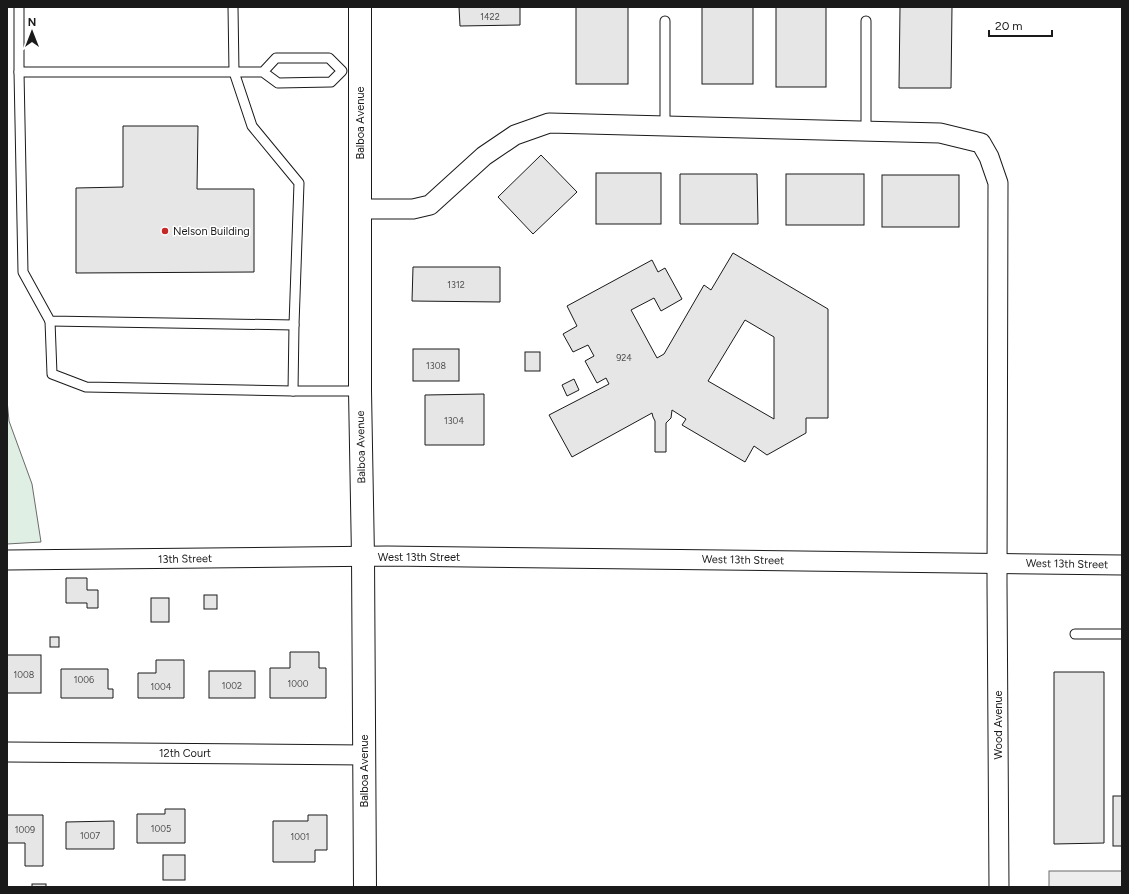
<svg xmlns="http://www.w3.org/2000/svg" width="1129" height="894" font-family="Figtree,sans-serif">
  <style>
    .green { fill: #e0efe3; stroke: #6a6a6a }
    .parking { fill: #ededed; stroke: #6a6a6a }
    .building { fill: #e6e6e6; stroke: #1a1a1a; fill-rule: evenodd }
    .lines { fill: none; stroke-linecap: round; stroke-linejoin: round }
    .lane-casing { stroke: #1a1a1a; stroke-width: 11 }
    .street-casing { stroke: #1a1a1a; stroke-width: 21 }
    .secondary-casing { stroke: #1a1a1a; stroke-width: 24 }
    .lane { stroke: #fff; stroke-width: 9 }
    .street { stroke: #fff; stroke-width: 19 }
    .secondary { stroke: #fff; stroke-width: 22 }
    .poi-dot { fill: #c62828; stroke: #fff; stroke-width: 1.5 }
    .labels { text-anchor: middle; dominant-baseline: central; stroke-width: 3; stroke-linejoin: round; paint-order: stroke }
    .number-label { font-size: 9px; fill: #4d4d4d }
    .street-label { font-size: 11px; fill: #1a1a1a; stroke: #fff }
    .poi-label { font-size: 11px; fill: #1a1a1a; stroke: #fff; text-anchor: start }
  </style>
  <rect width="100%" height="100%" fill="#fff"/>
  <path class="green" d="M7,400L9,421L32,484L41,542L7,544Z"/>
  <rect class="parking" x="1049" y="871" width="73" height="16"/>
  <g class="building">
    <path d="M459,7H520V25L460,26Z"/>
    <rect x="576" y="7" width="52" height="77"/>
    <rect x="702" y="7" width="51" height="77"/>
    <rect x="776" y="7" width="50" height="80"/>
    <path d="M900,7H952L951,88H899Z"/>
    <path d="M123,126H198L197,189H254V272L76,273V188L123,187Z"/>
    <path d="M541,155L577,192L533,234L498,197Z"/>
    <rect x="596" y="173" width="65" height="51"/>
    <path d="M680,174H757L758,224H680Z"/>
    <rect x="786" y="174" width="78" height="51"/>
    <rect x="882" y="175" width="77" height="52"/>
    <path d="M733,253L828,309V418H806V433L767,455L754,446L745,462L682,425L686,419L672,410L671,418L666,423V452H655V421L653,417L652,413L572,457L549,415L609,384L606,378L597,383L585,361L594,356L588,345L573,352L563,334L577,326L567,306L652,260L658,272L665,268L682,299L661,311L654,298L631,310L657,358L664,354L704,285L711,290ZM745,320L774,337V419L708,381Z"/>
    <path d="M413,267H500V302L412,301Z"/>
    <rect x="413" y="349" width="46" height="32"/>
    <rect x="525" y="352" width="15" height="19"/>
    <path d="M574,379L579,390L567,396L562,385Z"/>
    <path d="M484,394V445H425V395Z"/>
    <path d="M66,578H87V590H98V608H87V603H66Z"/>
    <rect x="204" y="595" width="13" height="14"/>
    <rect x="151" y="598" width="18" height="24"/>
    <rect x="50" y="637" width="9" height="10"/>
    <path d="M290,652H319V668H326V698H270V668H290Z"/>
    <rect x="7" y="655" width="34" height="38"/>
    <path d="M156,660H184V698H138V673H156Z"/>
    <path d="M61,669H108V689H113V698H61Z"/>
    <rect x="209" y="671" width="46" height="27"/>
    <path d="M1054,672H1104V843L1054,844Z"/>
    <rect x="1113" y="796" width="9" height="50"/>
    <path d="M165,809H185V843H137V814H165Z"/>
    <path d="M7,815H43V866H25V843H7Z"/>
    <path d="M308,815H327V850H315V862H273V821H308Z"/>
    <path d="M114,821V849H66V822Z"/>
    <rect x="163" y="855" width="22" height="25"/>
    <rect x="32" y="884" width="14" height="3"/>
  </g>
  <g class="lines">
    <defs>
      <g id="lane">
        <path d="M19,7V72H234L233,7"/>
        <path d="M665,21V126"/>
        <path d="M866,21V132"/>
        <path d="M19,72L23,272L50,321L294,325L299,183L252,126L234,72H263L278,83L331,82L342,71L329,58H276L263,72"/>
        <path d="M50,321L52,374L86,387L293,391H360"/>
        <path d="M293,391L294,325"/>
        <path d="M1075,634H1122"/>
      </g>
      <g id="street">
        <path d="M360,209H413L430,205L484,156L515,135L549,123L940,133L981,143L989,157L998,183L997,583L999,887"/>
        <path d="M7,560L387,556L1122,565"/>
        <path d="M7,752L364,755"/>
      </g>
      <path id="secondary" d="M360,7V391L363,557L365,887"/>
    </defs>
    <use href="#lane" class="lane-casing"/>
    <use href="#street" class="street-casing"/>
    <use href="#secondary" class="secondary-casing"/>
    <use href="#lane" class="lane"/>
    <use href="#street" class="street"/>
    <use href="#secondary" class="secondary"/>
  </g>
  <circle class="poi-dot" cx="165" cy="231" r="4"/>
  <g class="labels">
    <g class="number-label">
      <text x="490" y="16">1422</text>
      <text x="456" y="284">1312</text>
      <text x="624" y="357">924</text>
      <text x="436" y="365">1308</text>
      <text x="454" y="420">1304</text>
      <text x="24" y="674">1008</text>
      <text x="84" y="679">1006</text>
      <text x="298" y="683">1000</text>
      <text x="232" y="685">1002</text>
      <text x="161" y="686">1004</text>
      <text x="161" y="828">1005</text>
      <text x="25" y="829">1009</text>
      <text x="90" y="835">1007</text>
      <text x="300" y="836">1001</text>
    </g>
    <g class="street-label">
      <text transform="translate(360 123) rotate(-90)">Balboa Avenue</text>
      <text transform="translate(361 447) rotate(-91)">Balboa Avenue</text>
      <text x="419" y="557">West 13th Street</text>
      <text transform="translate(185 559) rotate(-1)">13th Street</text>
      <text transform="translate(743 560) rotate(1)">West 13th Street</text>
      <text transform="translate(1067 564) rotate(1)">West 13th Street</text>
      <text transform="translate(998 725) rotate(-90)">Wood Avenue</text>
      <text x="185" y="753">12th Court</text>
      <text transform="translate(364 771) rotate(-90)">Balboa Avenue</text>
    </g>
    <g class="poi-label">
      <text x="173" y="231">Nelson Building</text>
    </g>
  </g>
  <rect width="1129" height="894" fill="none" stroke="#1a1a1a" stroke-width="16"/>
  <g transform="translate(32 32)" stroke="#ffffff" stroke-width="3" paint-order="stroke">
  <path d="M0-3L7 15L0 10L-7 15Z" fill="#1a1a1a"/>
  <text y="-6" font-size="11" font-weight="bold" text-anchor="middle" fill="#1a1a1a">N</text>
  </g>
  <path d="M989 30v6h63v-6" fill="none" stroke="#1a1a1a" stroke-width="2"/>
  <text x="995" y="30" font-size="12" fill="#1a1a1a" stroke="#ffffff" stroke-width="3" paint-order="stroke">20 m</text>
</svg>
